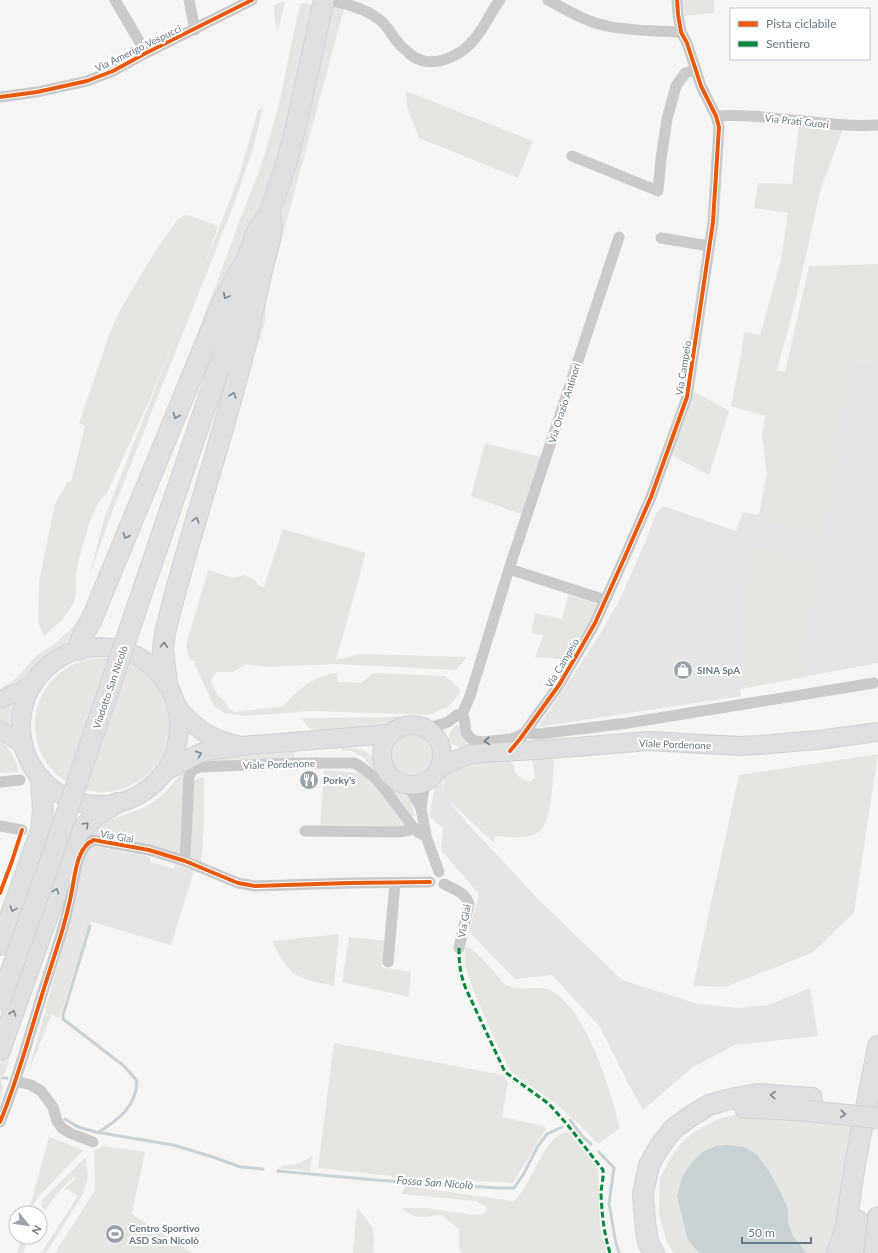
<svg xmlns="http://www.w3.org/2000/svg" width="878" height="1253" font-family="Lato,sans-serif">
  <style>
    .built { fill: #e4e5e5 }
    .green { fill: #e4e7e1 }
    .water { fill: #c9d2d4 }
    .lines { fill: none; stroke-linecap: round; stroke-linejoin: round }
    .stream { stroke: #c9d2d4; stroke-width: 3 }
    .secondary-casing { stroke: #d2d3d4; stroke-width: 18 }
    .primary-casing { stroke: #d1d2d2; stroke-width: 20 }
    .highway-casing { stroke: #d2d3d3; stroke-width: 22 }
    .street { stroke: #cacacb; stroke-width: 11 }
    .secondary { stroke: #dedfe0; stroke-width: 16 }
    .primary { stroke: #dedfe0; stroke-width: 18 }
    .highway { stroke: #dedfe0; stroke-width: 20 }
    .highway-bridge-casing { stroke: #d2d3d3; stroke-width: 22; stroke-linecap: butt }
    .highway-bridge { stroke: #dedfe0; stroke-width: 20 }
    .quiet { stroke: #00873e; stroke-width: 3; stroke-dasharray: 6 3; stroke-linecap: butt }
    .cycleway-casing { stroke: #fff; stroke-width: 6 }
    .cycleway { stroke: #e8590c; stroke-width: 4 }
    .oneway { stroke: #778792 }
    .oneway2 { stroke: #6a7b88 }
    .labels { text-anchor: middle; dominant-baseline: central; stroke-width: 4; stroke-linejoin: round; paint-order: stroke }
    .street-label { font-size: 10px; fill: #657784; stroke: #fff }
    .poi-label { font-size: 10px; font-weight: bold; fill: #657784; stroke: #fff; text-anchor: start }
    .water-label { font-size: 11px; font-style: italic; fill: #617981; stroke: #fff }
  </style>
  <rect width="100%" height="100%" fill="#f5f5f4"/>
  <g class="built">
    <path d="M878,361V663L740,689L741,696L538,727L597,639L618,603L644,545L656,513L663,506L736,531L743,512L759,515L767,473L762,436L776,371L785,372L828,363Z"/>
    <path d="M443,783V791L448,800L467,823L542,903L622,980L698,1004L737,1008L769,1005L810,988L818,1036L735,1045L693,1067L643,1110L629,1085L600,1027L552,975L515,979L469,932L479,894L441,850L443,828L429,816L435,787Z"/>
    <path d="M93,846L150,857V862L158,864L174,869L176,864L194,871L171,945L85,920L72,965L59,960L77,896L79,873L86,855Z"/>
  </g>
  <g class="green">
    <path d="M683,0H714V13L684,16Z"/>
    <path d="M285,2L278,30L275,22L274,6L278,3Z"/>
    <path d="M301,3L315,5L270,191L76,637L67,645L40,662L24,682L0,696V689L16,678L37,655L53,645L71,629L82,613L92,594C141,475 190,357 234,236C241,216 249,197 257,177C263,161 267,145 272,129C285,88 289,45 301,3Z"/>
    <path d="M330,7L344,9L275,264L266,305L265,323L238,407L176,630L264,277L284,206L292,169Z"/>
    <path d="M406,91L533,141L518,178L419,138L407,107Z"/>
    <path d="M263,107L254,146L234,204L109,520L89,577L104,519L175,338L149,401L107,493L98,503L89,524L81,552L76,572V589L74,603L62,620L44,636L38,622L39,582L55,504L68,481L71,482L85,426L79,423L110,332L124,303L158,247L177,220L185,215L190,216L218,226L203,269L238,179L258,110Z"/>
    <path d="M799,125L843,129L821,188L796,299L777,371L785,372L809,266L878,264V361L853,362L826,538L760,520L759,515L767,473L762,436L765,416L731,406L741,355L744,332L760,335L781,260L788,213L754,208L758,183L792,184Z"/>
    <path d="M695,392L729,411L709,475L671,455Z"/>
    <path d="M485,443L541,457L523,515L471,496Z"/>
    <path d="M283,529L366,553L336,660L360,654L467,657L456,670L336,664L266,667L247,664L232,672H216L211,681L217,694L226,703L229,709L236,712L283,706C297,690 315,675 337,673L338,682L361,683L372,674L379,673L445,676L459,688L460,693L449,706L429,715L311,711L246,716L224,713L214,706L194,663L196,662L189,658L186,645L208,570L233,578L244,575L256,581L258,585L264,587Z"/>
    <path d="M754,545L820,561L805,677L739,689L740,603L744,571Z"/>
    <path d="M568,595L600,605L566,659L535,657L543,636L531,633L535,613L562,619Z"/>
    <circle cx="102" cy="725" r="67"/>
    <path d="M13,702L10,729L0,723V709Z"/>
    <path d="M401,717L396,722L390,726L319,732L310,729L301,718Z"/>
    <path d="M457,725C464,730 463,741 470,747L469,749C453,746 442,743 454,726Z"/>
    <circle cx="413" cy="754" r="22"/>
    <path d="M0,740C6,743 15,758 17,765C18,767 18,769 18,772L0,773Z"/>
    <path d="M342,747C352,748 367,748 373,758C378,764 380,773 386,779C390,784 395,785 399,787C411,792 412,806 415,816H411L400,799L377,775L363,757L352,751H341Z"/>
    <path d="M294,752V757L197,765L203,760Z"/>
    <path d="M549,754L554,761C553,776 552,822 540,831C529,840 508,837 495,836L493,842L446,798C441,786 443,776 453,767C459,762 500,757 508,760C510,761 511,763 513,764C515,776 520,778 530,782L535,778L532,757Z"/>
    <path d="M878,754L854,913L812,953L725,987L693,986L739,775Z"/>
    <path d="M187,767L181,850L178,854L89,833C106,817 130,816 150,804C165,796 176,779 187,767Z"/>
    <path d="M324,770L361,773L384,797L405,827L320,829Z"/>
    <path d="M198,778H204V826L201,863L191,859L193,786L194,782Z"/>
    <path d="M64,894L28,999L5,1073C1,1077 0,1081 3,1086L0,1102V1065L35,966Z"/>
    <path d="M85,920L91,921L89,925L59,1019L52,1014L28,1073L59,960L72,965Z"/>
    <path d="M339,934L334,986C322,983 304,980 295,974C286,969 276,950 272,941Z"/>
    <path d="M349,937L386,941L382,967L411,972L409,997L342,982Z"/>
    <path d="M466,946C479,953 487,964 497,975C499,978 502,982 505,984C520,992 538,985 550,990C586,1007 611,1092 620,1128L598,1144L583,1128L554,1102L526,1083L510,1070L499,1049L474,992L465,966V951Z"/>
    <path d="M334,1043L503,1075L508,1082L502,1117L544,1126L546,1129L513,1183L400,1177L318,1168Z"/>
    <path d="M738,1114L853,1124L831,1253H674L667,1243L659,1214L660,1178L672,1156L681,1143L696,1131L718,1119Z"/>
    <path d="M568,1131L598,1169L600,1228L607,1253H462L459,1247V1229L441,1215C424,1217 415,1220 401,1208H425L474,1215L484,1214L488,1208L476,1201L402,1194L405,1186L514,1201C530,1185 538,1155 554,1139C558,1135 564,1133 568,1131Z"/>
    <path d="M49,1137L83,1150L39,1196L34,1204L32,1213H28Z"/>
    <path d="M103,1146L145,1152L132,1214L192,1253H55L95,1190L94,1150Z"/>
    <path d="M312,1155L310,1171L278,1168C286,1164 287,1166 294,1165C301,1163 307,1159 312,1155Z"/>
    <path d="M86,1157L88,1177L82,1196L46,1253H41L78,1196L67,1189L65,1190L64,1189L76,1178L74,1177L62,1188L44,1211L41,1205L42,1200Z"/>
    <path d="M357,1207L373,1228L374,1240L373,1253H353Z"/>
    <path d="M22,1237H29L23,1253H17Z"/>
  </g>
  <path class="water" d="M727,1145L745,1147L757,1155L769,1171L781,1193L788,1209V1223L793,1236L806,1252L805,1253H699L688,1240L677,1197L682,1177L692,1162L704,1151L716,1146Z"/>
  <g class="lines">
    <g class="stream">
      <path d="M90,926L63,1015V1019L124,1066L137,1081C136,1107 119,1119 99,1132"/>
      <path d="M3,1078H7"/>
      <path d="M65,1119L78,1127L96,1132L173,1145L213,1157L241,1167L263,1169"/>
      <path d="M570,1120L583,1137L591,1144"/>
      <path d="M599,1152L614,1168L609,1203L615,1239L619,1253"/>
      <path d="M278,1171L376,1180L498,1188H514L523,1175L538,1146L547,1134L562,1127"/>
    </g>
    <defs>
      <g id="secondary">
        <path d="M0,700L22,690L34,683"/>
        <path d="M0,729L23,746"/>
      </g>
      <g id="primary">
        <circle cx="100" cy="726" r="79"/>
        <path d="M177,707C197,730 207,737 237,745"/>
        <circle cx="412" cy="755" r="30"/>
        <path d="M439,768L448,763L471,754L552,749L649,741L739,746L760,745L818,740L878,732"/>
        <path d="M164,772L200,753L214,750L242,746L390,734"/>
      </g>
      <g id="highway">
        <path d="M266,224L287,161L297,122L324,0"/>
        <path d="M218,370L249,276"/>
        <path d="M79,650L81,639L91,621L223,301L247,259L257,231L270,212"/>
        <path d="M167,684L163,649L165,633C192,520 234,410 256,296C260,275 267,254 271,234C272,227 271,219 270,212"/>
        <path d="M0,945L41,830L43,810L41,779"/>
        <path d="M0,1050L68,859L78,833L95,816L117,803"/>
        <path d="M745,1108H756L808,1111"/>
        <path d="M654,1253L648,1242L645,1222L643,1193L649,1165L660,1146L673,1129L691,1116L709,1105L730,1099L758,1094L812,1098"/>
        <path d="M837,1253L845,1231L855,1164L878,1046"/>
        <path d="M853,1253L857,1220"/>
        <path d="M875,1253L878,1217"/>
      </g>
    </defs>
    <use href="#secondary" class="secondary-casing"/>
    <use href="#primary" class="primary-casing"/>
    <use href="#highway" class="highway-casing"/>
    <g class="street">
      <path d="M115,0L146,53"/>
      <path d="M189,0L195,30"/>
      <path d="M548,0C567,10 586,22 607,26C630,31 658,31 681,32"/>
      <path d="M332,1C349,4 366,9 380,20C389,27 393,38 401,46C406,50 412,57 418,59C435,67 459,56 471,43C483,31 489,14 500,0"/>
      <path d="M0,97L37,92L87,81L113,71L146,53L252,0"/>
      <path d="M716,116C771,113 824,128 878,125"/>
      <path d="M572,156L658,191L661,159L667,119L676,86L685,73L696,70"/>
      <path d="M661,238L709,246"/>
      <path d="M509,569L605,600"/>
      <path d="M464,710L470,696L509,569L619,237"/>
      <path d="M464,718L466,732L470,738L475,741L483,742L511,739L525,733L539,734L628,723L874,683"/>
      <path d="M427,729L448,722L457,715"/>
      <path d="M510,751L520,739L559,685L579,651L595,623L623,561L651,497L687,397L713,222L719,127L716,116L701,86L687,43L681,32L678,14L677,0"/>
      <path d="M0,782L20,780"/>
      <path d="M408,785L421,808L425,782"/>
      <path d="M421,808L426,836L439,872"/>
      <path d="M0,826L22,830"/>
      <path d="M305,831L399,832L409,830L413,827"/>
      <path d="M185,861L189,776L193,770L200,767L295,763H354C379,775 396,806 413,827L419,833L426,836"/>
      <path d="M444,884C454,889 466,893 469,904L459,948"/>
      <path d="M388,962L395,883"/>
      <path d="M15,1081L31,1085L41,1091L53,1107L57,1121L62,1128L70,1133L93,1142"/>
      <path d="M0,1122C17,1082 28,1039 41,998C48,975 56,952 63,928C66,916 70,903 72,890C75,875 77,846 94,840L149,850L185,861L238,883L255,886L349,883L430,882"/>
    </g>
    <use href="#secondary" class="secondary"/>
    <use href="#primary" class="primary"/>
    <use href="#highway" class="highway"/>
    <defs>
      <g id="highway-bridge">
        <path d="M0,1002L54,850L218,370"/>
        <path d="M808,1111L878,1118"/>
      </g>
    </defs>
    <use href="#highway-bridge" class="highway-bridge-casing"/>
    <use href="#highway-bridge" class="highway-bridge"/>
    <path class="quiet" d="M459,948C459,963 460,974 466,989L505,1072L549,1104L566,1123L603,1170C604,1178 601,1186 601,1194C602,1215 604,1234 610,1253"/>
    <defs>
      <g id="cycleway">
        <path d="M0,97L37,92L87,81L113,71L146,53L252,0"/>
        <path d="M510,751L520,739L559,685L579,651L595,623L623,561L651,497L687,397L713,222L719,127L716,116L701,86L687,43L681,32L678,14L677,0"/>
        <path d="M0,893L12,861L22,830"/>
        <path d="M0,1122C17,1082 28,1039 41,998C48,975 56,952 63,928C66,916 70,903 72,890C75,875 77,846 94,840L149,850L185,861L238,883L255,886L349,883L430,882"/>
      </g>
    </defs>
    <use href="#cycleway" class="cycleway-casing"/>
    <use href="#cycleway" class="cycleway"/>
  </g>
  <defs><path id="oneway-chevron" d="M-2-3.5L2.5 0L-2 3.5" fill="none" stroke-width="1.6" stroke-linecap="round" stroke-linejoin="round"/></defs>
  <g class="oneway">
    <use href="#oneway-chevron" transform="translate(226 296) rotate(118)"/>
    <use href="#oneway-chevron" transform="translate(233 395) rotate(-73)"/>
    <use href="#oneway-chevron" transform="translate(176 416) rotate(112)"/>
    <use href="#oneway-chevron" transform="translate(196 520) rotate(-74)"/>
    <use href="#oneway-chevron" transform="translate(126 536) rotate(112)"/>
    <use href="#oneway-chevron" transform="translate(164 645) rotate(-86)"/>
    <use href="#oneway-chevron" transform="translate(199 754) rotate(-20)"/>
    <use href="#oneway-chevron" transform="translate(86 825) rotate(-44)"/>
    <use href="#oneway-chevron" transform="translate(56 891) rotate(-71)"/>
    <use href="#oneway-chevron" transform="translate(13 909) rotate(110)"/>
    <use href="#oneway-chevron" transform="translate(13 1013) rotate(-71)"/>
    <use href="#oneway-chevron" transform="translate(773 1095) rotate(-177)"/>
    <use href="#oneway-chevron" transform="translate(843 1114) rotate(5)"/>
  </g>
  <use class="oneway2" href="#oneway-chevron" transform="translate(487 741) rotate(175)"/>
  <defs>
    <symbol id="shop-disc" viewBox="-11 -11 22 22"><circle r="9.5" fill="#97a3ab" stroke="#fff"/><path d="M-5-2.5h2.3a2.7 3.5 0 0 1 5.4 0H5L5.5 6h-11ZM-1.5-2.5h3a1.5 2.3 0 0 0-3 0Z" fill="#fff"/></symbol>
    <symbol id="restaurant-disc" viewBox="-11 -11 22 22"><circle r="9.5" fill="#97a3ab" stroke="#fff"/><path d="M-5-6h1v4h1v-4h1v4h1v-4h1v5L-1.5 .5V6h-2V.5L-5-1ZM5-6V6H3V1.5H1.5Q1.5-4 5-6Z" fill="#fff"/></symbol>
    <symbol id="stadium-disc" viewBox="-11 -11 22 22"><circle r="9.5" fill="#97a3ab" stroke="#fff"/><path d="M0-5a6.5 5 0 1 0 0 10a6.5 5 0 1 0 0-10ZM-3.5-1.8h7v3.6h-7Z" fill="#fff"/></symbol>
  </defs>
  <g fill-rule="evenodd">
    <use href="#shop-disc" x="672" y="659" width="22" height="22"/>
    <use href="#restaurant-disc" x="298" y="769" width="22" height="22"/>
    <use href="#stadium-disc" x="104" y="1223" width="22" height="22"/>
  </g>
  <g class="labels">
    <g class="street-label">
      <text transform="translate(138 48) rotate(-26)">Via Amerigo Vespucci</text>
      <text transform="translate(797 121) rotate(6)">Via Prati Guori</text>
      <text transform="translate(683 368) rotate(-81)">Via Campeio</text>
      <text transform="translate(564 403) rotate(-72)">Via Orazio Antinori</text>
      <text transform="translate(562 663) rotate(-59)">Via Campeio</text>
      <text transform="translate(110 687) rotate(-71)">Viadotto San Nicolò</text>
      <text transform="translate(675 744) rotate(2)">Viale Pordenone</text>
      <text transform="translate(279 764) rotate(-2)">Viale Pordenone</text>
      <text transform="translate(117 836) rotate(10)">Via Giai</text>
      <text transform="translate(464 921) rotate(-80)">Via Giai</text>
    </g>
    <g class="poi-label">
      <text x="697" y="670">SINA SpA</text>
      <text x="323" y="780">Porky's</text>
      <text x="129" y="1228">Centro Sportivo<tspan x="129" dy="12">ASD San Nicolò</tspan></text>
    </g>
    <g class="water-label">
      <text transform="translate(435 1182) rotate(4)">Fossa San Nicolò</text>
    </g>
  </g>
  <rect x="730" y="8" width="140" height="52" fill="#ffffff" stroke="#c1c9ce"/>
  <rect x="738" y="21" width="20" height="6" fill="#e8590c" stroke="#c1c9ce"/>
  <text x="766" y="28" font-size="12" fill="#657784">Pista ciclabile</text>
  <rect x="738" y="41" width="20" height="6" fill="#00873e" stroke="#c1c9ce"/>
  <text x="766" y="48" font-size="12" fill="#657784">Sentiero</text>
  <g transform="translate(28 1225) rotate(120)"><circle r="19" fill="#ffffff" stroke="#c1c9ce"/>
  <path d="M0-3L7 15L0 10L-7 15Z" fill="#97a3ab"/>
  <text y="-6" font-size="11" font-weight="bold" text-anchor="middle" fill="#657784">N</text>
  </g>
  <path d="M742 1237v6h69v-6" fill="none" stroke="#657784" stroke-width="2"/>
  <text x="748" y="1237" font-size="12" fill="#657784" stroke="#ffffff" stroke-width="3" paint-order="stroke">50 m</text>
</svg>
